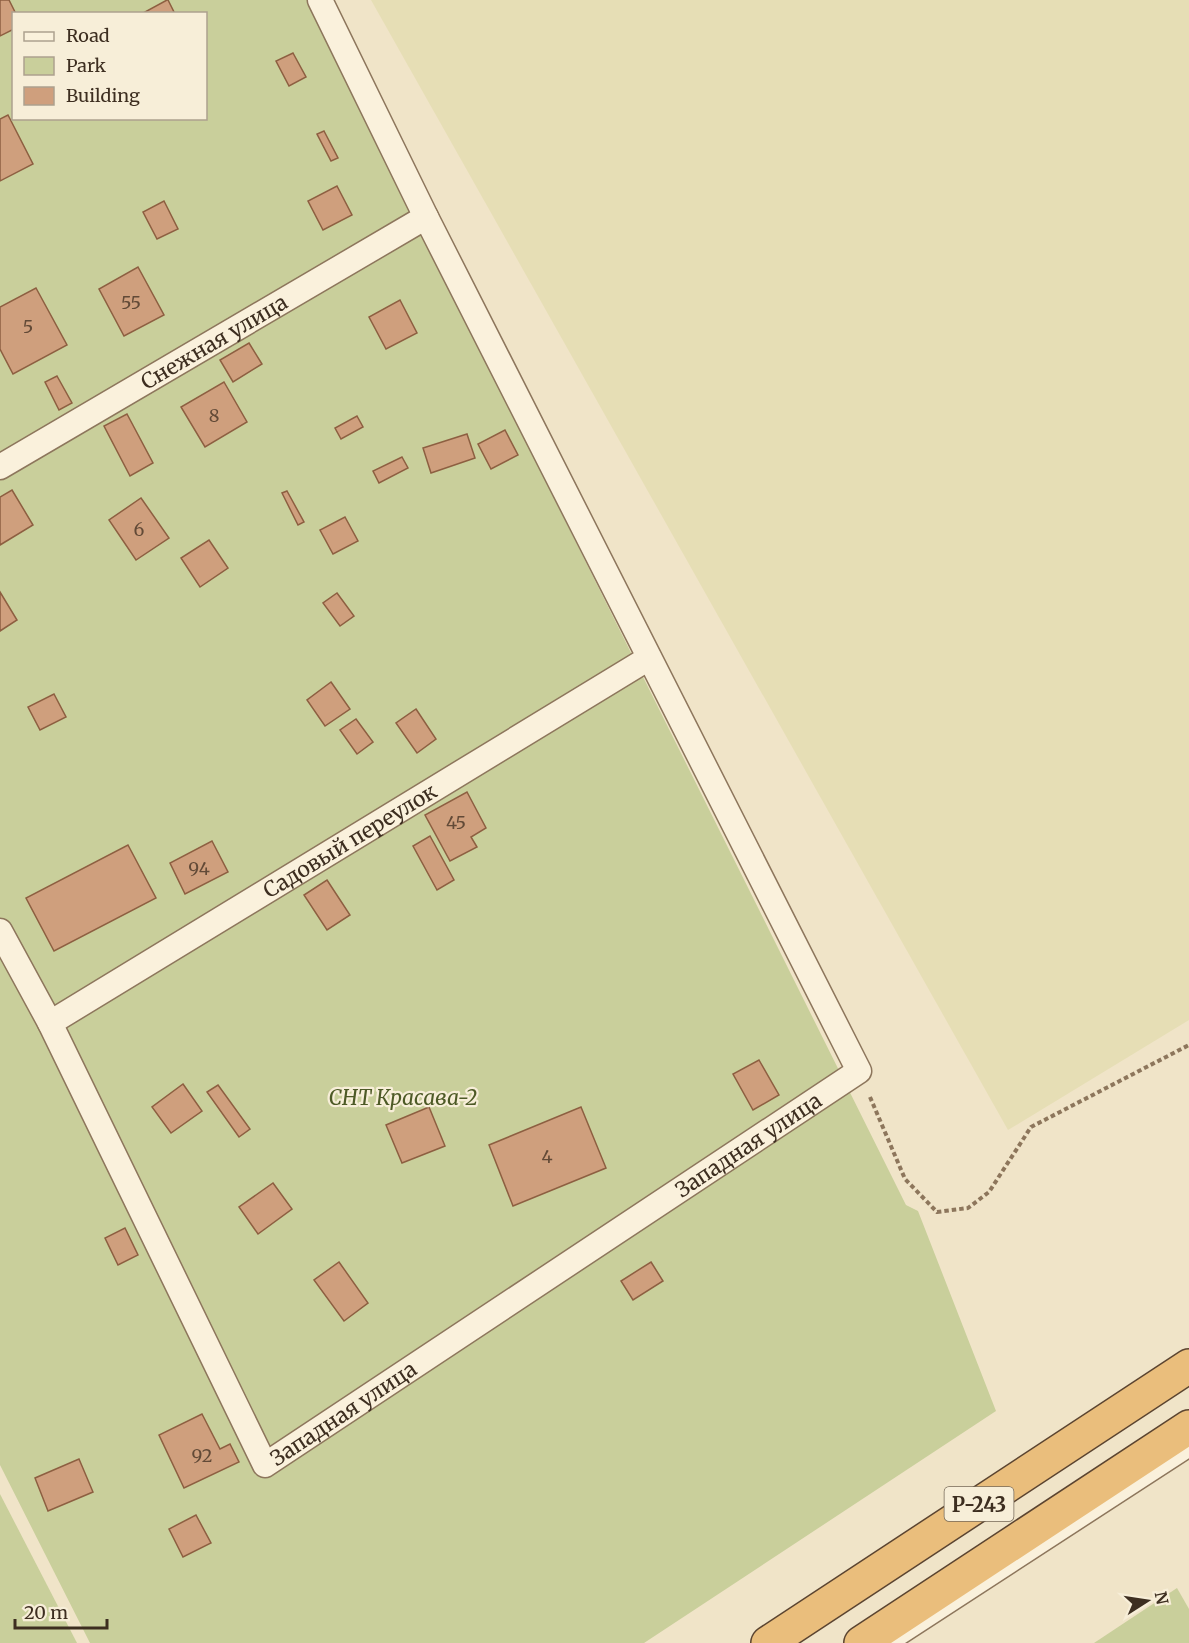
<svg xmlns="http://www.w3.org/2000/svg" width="1189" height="1643" font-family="Merriweather,serif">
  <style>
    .farmland { fill: #e6deb5 }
    .green { fill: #c9cf9b; fill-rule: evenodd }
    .building { fill: #cf9f7d; stroke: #8d5f41; stroke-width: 1.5 }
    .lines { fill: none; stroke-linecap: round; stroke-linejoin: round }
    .service-casing { stroke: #8d765c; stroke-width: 15 }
    .minor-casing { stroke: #8d765c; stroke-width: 27 }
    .trunk-casing { stroke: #5b4430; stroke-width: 36 }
    .path { stroke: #8d765c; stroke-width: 4; stroke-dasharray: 4.5 3; stroke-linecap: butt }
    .service { stroke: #faf1dc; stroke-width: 12 }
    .minor { stroke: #faf1dc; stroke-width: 24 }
    .trunk { stroke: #eabe7c; stroke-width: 33 }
    .labels { text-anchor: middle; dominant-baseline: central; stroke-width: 4.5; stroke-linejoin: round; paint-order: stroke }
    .number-label { font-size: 18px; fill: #624a37 }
    .shield { fill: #f7eed8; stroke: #756857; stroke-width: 1.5 }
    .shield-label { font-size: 20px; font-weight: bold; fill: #3d2e20 }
    .street-label { font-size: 21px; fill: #3d2e20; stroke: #f7eed8 }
    .park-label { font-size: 21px; font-style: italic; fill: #4d5a26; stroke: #f7eed8 }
  </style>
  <rect width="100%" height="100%" fill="#f0e4c8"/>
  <path class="farmland" d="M371,0H1189V1020L1008,1130Z"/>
  <g class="green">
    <path d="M0,0H308L410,209L906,1205L918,1211L996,1411L644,1643H90L0,1465ZM14,14H206V118H14Z"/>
    <path d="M0,1494L77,1643H0Z"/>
    <path d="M1177,1588L1189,1609V1643H1094Z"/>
  </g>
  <g class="building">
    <path d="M0,0H9L16,14H14V29L0,36Z"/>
    <path d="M168,0L175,14L143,13L167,0Z"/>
    <path d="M293,53L306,77L289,86L276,61Z"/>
    <path d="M8,115L33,164L0,181V119Z"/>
    <path d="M324,131L338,158L331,161L317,134Z"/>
    <path d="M337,186L352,215L323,230L308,201Z"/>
    <path d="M164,201L178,229L157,239L143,212Z"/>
    <path d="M138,267L164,315L124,336L99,289Z"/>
    <path d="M36,288L67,345L13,374L0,349V307Z"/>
    <path d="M400,300L417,333L386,349L369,317Z"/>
    <path d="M249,343L262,364L233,382L220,360Z"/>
    <path d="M57,376L72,403L59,410L45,382Z"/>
    <path d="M224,382L247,422L205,447L181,407Z"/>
    <path d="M127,414L153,463L130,476L104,426Z"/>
    <path d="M357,416L363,427L341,439L335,428Z"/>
    <path d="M505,430L518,455L491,469L478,444Z"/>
    <path d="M467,434L475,458L431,473L423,448Z"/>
    <path d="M402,457L408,468L379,483L373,471Z"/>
    <path d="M12,490L33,525L0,545V497Z"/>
    <path d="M287,491L304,522L298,525L282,493Z"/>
    <path d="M141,498L169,538L136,560L109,520Z"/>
    <path d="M345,517L358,541L333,554L320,530Z"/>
    <path d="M209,540L228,568L200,587L181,558Z"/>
    <path d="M0,592L17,620L0,631Z"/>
    <path d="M337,593L354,616L340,626L323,603Z"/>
    <path d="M331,682L350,709L325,726L307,700Z"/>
    <path d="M54,694L66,717L40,730L28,707Z"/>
    <path d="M416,709L436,739L417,753L396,723Z"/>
    <path d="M356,719L373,742L357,754L340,730Z"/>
    <path d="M467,792L486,828L471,837L477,847L450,861L425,815Z"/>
    <path d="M430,836L454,880L437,890L413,846Z"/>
    <path d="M212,841L228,872L185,894L170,863Z"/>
    <path d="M128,845L156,898L54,951L26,898Z"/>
    <path d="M327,880L350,915L327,930L304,895Z"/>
    <path d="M759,1060L779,1095L753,1110L733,1074Z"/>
    <path d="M183,1084L202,1111L171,1133L152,1107Z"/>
    <path d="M218,1085L250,1129L239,1137L207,1092Z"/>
    <path d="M429,1107L445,1146L402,1163L386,1125Z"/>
    <path d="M581,1107L606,1168L513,1206L489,1145Z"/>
    <path d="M273,1183L292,1209L258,1234L239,1207Z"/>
    <path d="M125,1228L138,1255L118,1265L105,1238Z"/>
    <path d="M339,1262L368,1303L344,1321L314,1280Z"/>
    <path d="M651,1262L663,1281L633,1300L621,1281Z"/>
    <path d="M202,1414L220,1449L230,1444L239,1462L184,1488L159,1435Z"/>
    <path d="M79,1459L93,1492L48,1511L35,1478Z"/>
    <path d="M196,1515L211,1543L183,1557L169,1529Z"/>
  </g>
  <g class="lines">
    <defs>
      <path id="service" d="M894,1643L1189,1451"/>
      <g id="minor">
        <path id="s1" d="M0,467L426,217"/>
        <path id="s2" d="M0,931L50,1023L265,1465L859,1071L426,217L320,0"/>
        <path id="s3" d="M50,1023L649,658"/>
      </g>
      <g id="trunk">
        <path d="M768,1643L1189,1366"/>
        <path d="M861,1643L1189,1427"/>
      </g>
    </defs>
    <use href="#service" class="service-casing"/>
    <use href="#minor" class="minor-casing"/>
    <use href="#trunk" class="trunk-casing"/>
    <path class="path" d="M870,1097L905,1179L937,1212L968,1208L989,1192L1031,1127L1189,1045"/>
    <use href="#service" class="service"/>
    <use href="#minor" class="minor"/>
    <use href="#trunk" class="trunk"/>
  </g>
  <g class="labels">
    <g class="number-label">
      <text x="131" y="302">55</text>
      <text x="28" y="326">5</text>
      <text x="214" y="415">8</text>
      <text x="139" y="529">6</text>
      <text x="456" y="822">45</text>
      <text x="199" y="868">94</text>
      <text x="547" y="1156">4</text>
      <text x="202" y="1455">92</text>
    </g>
    <rect class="shield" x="944.5" y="1487" width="69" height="34" rx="4.5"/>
    <g class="shield-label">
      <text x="979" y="1504">Р-243</text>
    </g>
    <g class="street-label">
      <text stroke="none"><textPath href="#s1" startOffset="248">Снежная улица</textPath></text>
      <text stroke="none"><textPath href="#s3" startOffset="351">Садовый переулок</textPath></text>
      <text stroke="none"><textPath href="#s2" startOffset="1176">Западная улица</textPath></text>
      <text stroke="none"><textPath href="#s2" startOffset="690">Западная улица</textPath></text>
    </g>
    <g class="park-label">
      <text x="403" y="1097">СНТ Красава-2</text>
    </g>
  </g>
  <rect x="12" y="12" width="195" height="108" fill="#f7eed8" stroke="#ada18e" stroke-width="1.5"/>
  <rect x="24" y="32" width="30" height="9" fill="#faf1dc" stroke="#ada18e" stroke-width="1.5"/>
  <text x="66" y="42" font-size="18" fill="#3d2e20">Road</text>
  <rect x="24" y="57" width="30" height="18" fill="#c9cf9b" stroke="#ada18e" stroke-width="1.5"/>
  <text x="66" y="72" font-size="18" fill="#3d2e20">Park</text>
  <rect x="24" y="87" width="30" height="18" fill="#cf9f7d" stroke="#ada18e" stroke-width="1.5"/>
  <text x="66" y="102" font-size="18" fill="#3d2e20">Building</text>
  <g transform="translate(1147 1601) rotate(78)" stroke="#f7eed8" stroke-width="4.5" paint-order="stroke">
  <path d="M0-4.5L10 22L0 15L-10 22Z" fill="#3d2e20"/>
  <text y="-9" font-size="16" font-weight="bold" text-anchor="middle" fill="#3d2e20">N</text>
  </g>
  <path d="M15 1619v9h92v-9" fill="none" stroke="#3d2e20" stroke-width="3"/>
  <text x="24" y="1619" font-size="18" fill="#3d2e20" stroke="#f7eed8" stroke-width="4.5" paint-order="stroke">20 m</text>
</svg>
